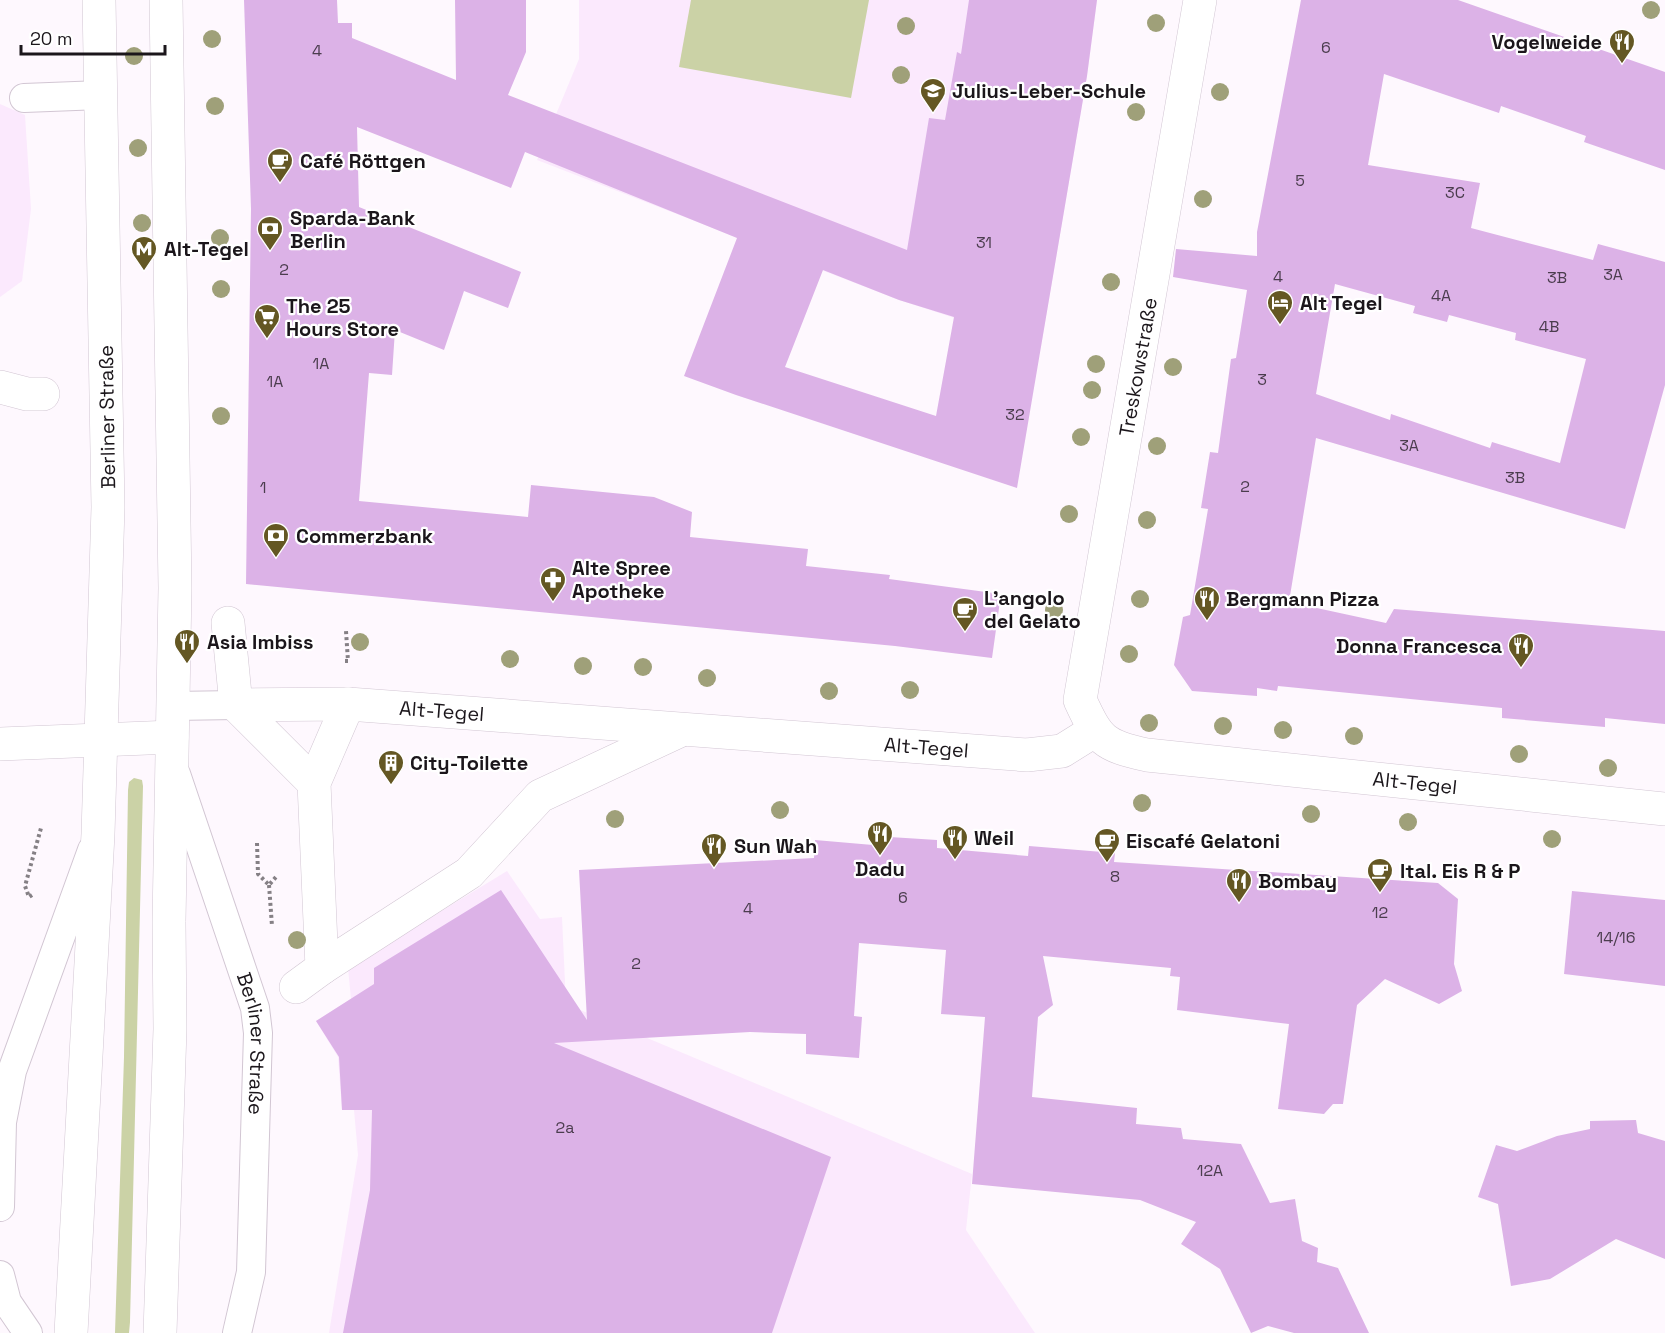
<svg xmlns="http://www.w3.org/2000/svg" width="1665" height="1333" font-family="'Space Grotesk',sans-serif">
  <style>
    .built { fill: #fbe9fd }
    .green { fill: #cbd2a6 }
    .building { fill: #dcb2e7; fill-rule: evenodd }
    .lines { fill: none; stroke-linecap: round; stroke-linejoin: round }
    .lane-casing { stroke: #d2c6d3; stroke-width: 30 }
    .street-casing { stroke: #d2c6d3; stroke-width: 34 }
    .secondary-casing { stroke: #d2c6d3; stroke-width: 34 }
    .path { stroke: #858085; stroke-width: 4; stroke-dasharray: 3 3; stroke-linecap: butt }
    .lane { stroke: #fff; stroke-width: 28 }
    .street { stroke: #fff; stroke-width: 33 }
    .secondary { stroke: #fff; stroke-width: 33 }
    .tree { fill: #9fa079 }
    .labels { text-anchor: middle; dominant-baseline: central; stroke-width: 4.5; stroke-linejoin: round; paint-order: stroke }
    .number-label { font-size: 16px; fill: #4b3d4e }
    .poi-label { font-size: 20px; font-weight: bold; fill: #1b161b; stroke: #fff; text-anchor: start }
    .street-label { font-size: 20px; fill: #1b161b; stroke: #fff }
  </style>
  <rect width="100%" height="100%" fill="#fef8fe"/>
  <g class="built">
    <path d="M579,0H1097L1087,76L1041,346L899,300L537,160L579,59Z"/>
    <path d="M0,104L25,115L31,209L22,281L0,297Z"/>
    <path d="M507,871L540,919L562,917L566,1004L972,1174L966,1230L1035,1333H329L358,1155L354,1110H342L338,1057L316,1021L351,999L348,968Z"/>
  </g>
  <g class="green">
    <path d="M691,0H869L851,98L679,67Z"/>
    <path d="M134,778L142,780L143,786L130,1322L129,1333H115L124,1057L128,790L129,782Z"/>
  </g>
  <g class="building">
    <path d="M244,0H337L338,23H352V38L456,80L455,0H526V52L508,95L907,250L929,118L945,120L957,52L961,54L969,0H1097L1087,76L1017,488L736,395L684,376L737,238L525,152L511,188L357,127L359,207L521,272L508,308L464,291L444,350L395,330L392,375L369,373L359,501L528,517L531,485L654,497L692,512L690,537L808,549L806,566L890,575L889,579L1001,594L992,658L895,646L246,584L251,209ZM823,270L899,300L954,317L936,416L785,367Z"/>
    <path d="M1301,0H1458L1665,72V170L1584,142L1586,136L1501,106L1499,113L1384,74L1368,165L1480,183L1471,228L1593,260L1598,244L1665,262V385L1625,529L1316,438L1289,602L1386,623L1394,609L1665,631V724L1605,718V727L1502,718V708L1278,686L1277,691L1257,688V696L1192,691L1174,665L1183,617L1190,615L1208,509L1201,508L1210,452L1218,453L1231,359L1236,358L1247,290L1173,277L1176,249L1257,256V232ZM1335,284L1415,306L1413,313L1447,322L1449,315L1516,333L1515,340L1586,359L1560,463L1492,442L1490,448L1391,414L1390,420L1316,394Z"/>
    <path d="M874,836L937,840V848L1028,856L1029,846L1115,853L1114,862L1438,883L1458,899L1454,964L1462,991L1439,1004L1385,979L1357,1005L1343,1104H1333L1324,1114L1278,1109L1289,1024L1177,1010L1180,977L1170,976L1171,968L1043,956L1053,1005L1038,1017L1032,1097L1137,1108L1136,1124L1181,1128L1183,1139L1241,1144L1270,1203L1295,1199L1302,1241L1318,1248L1317,1262L1338,1268L1369,1333H1294L1268,1326L1251,1333L1220,1269L1181,1244L1196,1222L1140,1200L972,1184L985,1017L941,1014L946,950L859,943L854,1016L862,1017L859,1058L806,1054V1034L750,1032L554,1043L831,1157L772,1333H343L370,1190L372,1110H342L339,1057L316,1021L374,984V968L501,890L587,1020L579,870L814,858L815,840L873,845Z"/>
    <path d="M1572,891L1665,900V986L1564,974Z"/>
    <path d="M1636,1120L1638,1133L1665,1141V1259L1616,1239L1550,1279L1511,1286L1498,1204L1478,1197L1496,1145L1517,1151L1557,1136L1590,1129V1121Z"/>
  </g>
  <g class="lines">
    <defs>
      <g id="lane">
        <path d="M24,98L101,95"/>
        <path d="M173,706L236,705"/>
        <path id="s1" d="M176,774L255,1008L258,1033L251,1272L237,1333"/>
        <path d="M0,1207L2,1122L12,1071L92,850"/>
        <path d="M0,1275L7,1302L28,1333"/>
      </g>
      <g id="street">
        <path id="s2" d="M1200,0L1080,700C1099,741 1103,745 1147,755L1665,809"/>
        <path d="M0,387L27,394H43"/>
        <path d="M228,623L236,705L314,783"/>
        <path id="s3" d="M236,705L348,704L1027,755L1062,751L1094,731"/>
        <path d="M322,968L469,873L540,796L679,731"/>
        <path d="M296,987L322,968L314,783L348,704"/>
      </g>
      <g id="secondary">
        <path d="M0,744L172,737"/>
        <path d="M71,1333L98,834L108,507L99,0"/>
        <path d="M160,1333L170,1029L169,922L175,588L166,0"/>
      </g>
    </defs>
    <use href="#lane" class="lane-casing"/>
    <use href="#street" class="street-casing"/>
    <use href="#secondary" class="secondary-casing"/>
    <g class="path">
      <path d="M345,661H348L346,631"/>
      <path d="M257,843L258,874L269,885L276,877"/>
      <path d="M269,885L272,926"/>
      <path d="M32,895L29,897L25,886L41,828"/>
    </g>
    <use href="#lane" class="lane"/>
    <use href="#street" class="street"/>
    <use href="#secondary" class="secondary"/>
  </g>
  <g class="tree">
    <circle cx="1651" cy="10" r="9"/>
    <circle cx="1156" cy="23" r="9"/>
    <circle cx="906" cy="26" r="9"/>
    <circle cx="212" cy="39" r="9"/>
    <circle cx="134" cy="56" r="9"/>
    <circle cx="901" cy="75" r="9"/>
    <circle cx="1220" cy="92" r="9"/>
    <circle cx="215" cy="106" r="9"/>
    <circle cx="1136" cy="112" r="9"/>
    <circle cx="138" cy="148" r="9"/>
    <circle cx="1203" cy="199" r="9"/>
    <circle cx="142" cy="223" r="9"/>
    <circle cx="220" cy="238" r="9"/>
    <circle cx="1111" cy="282" r="9"/>
    <circle cx="221" cy="289" r="9"/>
    <circle cx="1096" cy="364" r="9"/>
    <circle cx="1173" cy="367" r="9"/>
    <circle cx="1092" cy="390" r="9"/>
    <circle cx="221" cy="416" r="9"/>
    <circle cx="1081" cy="437" r="9"/>
    <circle cx="1157" cy="446" r="9"/>
    <circle cx="1069" cy="514" r="9"/>
    <circle cx="1147" cy="520" r="9"/>
    <circle cx="1140" cy="599" r="9"/>
    <circle cx="1054" cy="610" r="9"/>
    <circle cx="360" cy="642" r="9"/>
    <circle cx="1129" cy="654" r="9"/>
    <circle cx="510" cy="659" r="9"/>
    <circle cx="583" cy="666" r="9"/>
    <circle cx="643" cy="667" r="9"/>
    <circle cx="707" cy="678" r="9"/>
    <circle cx="910" cy="690" r="9"/>
    <circle cx="829" cy="691" r="9"/>
    <circle cx="1149" cy="723" r="9"/>
    <circle cx="1223" cy="726" r="9"/>
    <circle cx="1283" cy="730" r="9"/>
    <circle cx="1354" cy="736" r="9"/>
    <circle cx="1519" cy="754" r="9"/>
    <circle cx="1608" cy="768" r="9"/>
    <circle cx="1142" cy="803" r="9"/>
    <circle cx="780" cy="810" r="9"/>
    <circle cx="1311" cy="814" r="9"/>
    <circle cx="615" cy="819" r="9"/>
    <circle cx="1408" cy="822" r="9"/>
    <circle cx="1552" cy="839" r="9"/>
    <circle cx="297" cy="940" r="9"/>
  </g>
  <defs>
    <symbol id="restaurant-pin" viewBox="-11 -11 22 30"><path d="M0 17L-7.5 6A9.5 9.5 0 1 1 7.5 6Z" fill="#645723" stroke="#fff"/><path d="M-5-6h1v4h1v-4h1v4h1v-4h1v5L-1.5 .5V6h-2V.5L-5-1ZM5-6V6H3V1.5H1.5Q1.5-4 5-6Z" fill="#fff"/></symbol>
    <symbol id="school-pin" viewBox="-11 -11 22 30"><path d="M0 17L-7.5 6A9.5 9.5 0 1 1 7.5 6Z" fill="#645723" stroke="#fff"/><path d="M0-5L7-2L0 1L-7-2ZM-4 1L0 2.5L4 1V4Q0 6-4 4Z" fill="#fff"/></symbol>
    <symbol id="cafe-pin" viewBox="-11 -11 22 30"><path d="M0 17L-7.5 6A9.5 9.5 0 1 1 7.5 6Z" fill="#645723" stroke="#fff"/><path d="M-5.5-4.5H6V0H3Q3 3.5 0 3.5H-2.5Q-5.5 3.5-5.5 0ZM3-3.2v2h1.7v-2ZM-6 4.5H4V6H-6Z" fill="#fff"/></symbol>
    <symbol id="bank-pin" viewBox="-11 -11 22 30"><path d="M0 17L-7.5 6A9.5 9.5 0 1 1 7.5 6Z" fill="#645723" stroke="#fff"/><path d="M-6-4H6V4H-6ZM0-2.3a2.3 2.3 0 1 0 0 4.6a2.3 2.3 0 1 0 0-4.6Z" fill="#fff"/></symbol>
    <symbol id="metro-pin" viewBox="-11 -11 22 30"><path d="M0 17L-7.5 6A9.5 9.5 0 1 1 7.5 6Z" fill="#645723" stroke="#fff"/><path d="M-5.5 5V-5H-3L0 0L3-5H5.5V5H3V-.5L0 4L-3-.5V5Z" fill="#fff"/></symbol>
    <symbol id="hotel-pin" viewBox="-11 -11 22 30"><path d="M0 17L-7.5 6A9.5 9.5 0 1 1 7.5 6Z" fill="#645723" stroke="#fff"/><path d="M-6-4.5h1.5V1H6V5H4.5V3h-9V5H-6ZM-4 0a1.8 1.8 0 1 1 3.6 0ZM.5 0V-2.5h3Q6-2.5 6 0Z" fill="#fff"/></symbol>
    <symbol id="supermarket-pin" viewBox="-11 -11 22 30"><path d="M0 17L-7.5 6A9.5 9.5 0 1 1 7.5 6Z" fill="#645723" stroke="#fff"/><path d="M-6-5.5h2.5l.6 2H6L4.5 2H-2.5L-4.4-4H-6ZM-1.5 3.2a1.3 1.3 0 1 0 .1 0ZM3 3.2a1.3 1.3 0 1 0 .1 0Z" fill="#fff"/></symbol>
    <symbol id="pharmacy-pin" viewBox="-11 -11 22 30"><path d="M0 17L-7.5 6A9.5 9.5 0 1 1 7.5 6Z" fill="#645723" stroke="#fff"/><path d="M-2-6h4v4h4v4h-4v4h-4v-4h-4v-4h4Z" fill="#fff"/></symbol>
    <symbol id="building-pin" viewBox="-11 -11 22 30"><path d="M0 17L-7.5 6A9.5 9.5 0 1 1 7.5 6Z" fill="#645723" stroke="#fff"/><path d="M-4-6H4V6H1V3H-1V6H-4ZM-2.5-4.3h1.7v1.8h-1.7ZM.8-4.3h1.7v1.8H.8ZM-2.5-1h1.7V.8h-1.7ZM.8-1h1.7V.8H.8Z" fill="#fff"/></symbol>
  </defs>
  <g fill-rule="evenodd">
    <use href="#restaurant-pin" x="1607" y="27" width="30" height="40"/>
    <use href="#school-pin" x="918" y="76" width="30" height="40"/>
    <use href="#cafe-pin" x="265" y="146" width="30" height="40"/>
    <use href="#bank-pin" x="255" y="214" width="30" height="40"/>
    <use href="#metro-pin" x="129" y="234" width="30" height="40"/>
    <use href="#hotel-pin" x="1265" y="288" width="30" height="40"/>
    <use href="#supermarket-pin" x="252" y="302" width="30" height="40"/>
    <use href="#bank-pin" x="261" y="521" width="30" height="40"/>
    <use href="#pharmacy-pin" x="538" y="565" width="30" height="40"/>
    <use href="#restaurant-pin" x="1192" y="584" width="30" height="40"/>
    <use href="#cafe-pin" x="950" y="595" width="30" height="40"/>
    <use href="#restaurant-pin" x="172" y="627" width="30" height="40"/>
    <use href="#restaurant-pin" x="1506" y="631" width="30" height="40"/>
    <use href="#building-pin" x="376" y="748" width="30" height="40"/>
    <use href="#restaurant-pin" x="865" y="819" width="30" height="40"/>
    <use href="#restaurant-pin" x="940" y="823" width="30" height="40"/>
    <use href="#cafe-pin" x="1092" y="826" width="30" height="40"/>
    <use href="#restaurant-pin" x="699" y="831" width="30" height="40"/>
    <use href="#cafe-pin" x="1365" y="856" width="30" height="40"/>
    <use href="#restaurant-pin" x="1224" y="866" width="30" height="40"/>
  </g>
  <g class="labels">
    <g class="number-label">
      <text x="1326" y="47">6</text>
      <text x="317" y="50">4</text>
      <text x="1300" y="180">5</text>
      <text x="1455" y="192">3C</text>
      <text x="984" y="242">31</text>
      <text x="284" y="269">2</text>
      <text x="1613" y="274">3A</text>
      <text x="1278" y="276">4</text>
      <text x="1557" y="277">3B</text>
      <text x="1441" y="295">4A</text>
      <text x="1549" y="326">4B</text>
      <text x="321" y="363">1A</text>
      <text x="1262" y="379">3</text>
      <text x="275" y="381">1A</text>
      <text x="1015" y="414">32</text>
      <text x="1409" y="445">3A</text>
      <text x="1515" y="477">3B</text>
      <text x="1245" y="486">2</text>
      <text x="263" y="487">1</text>
      <text x="1115" y="876">8</text>
      <text x="903" y="897">6</text>
      <text x="748" y="908">4</text>
      <text x="1380" y="912">12</text>
      <text x="1616" y="937">14/16</text>
      <text x="636" y="963">2</text>
      <text x="565" y="1127">2a</text>
      <text x="1210" y="1170">12A</text>
    </g>
    <g class="poi-label">
      <text x="1602" y="42" text-anchor="end">Vogelweide</text>
      <text x="952" y="91">Julius-Leber-Schule</text>
      <text x="300" y="161">Café Röttgen</text>
      <text x="290" y="218">Sparda-Bank<tspan x="290" dy="23">Berlin</tspan></text>
      <text x="164" y="249">Alt-Tegel</text>
      <text x="1300" y="303">Alt Tegel</text>
      <text x="286" y="306">The 25<tspan x="286" dy="23">Hours Store</tspan></text>
      <text x="296" y="536">Commerzbank</text>
      <text x="572" y="568">Alte Spree<tspan x="572" dy="23">Apotheke</tspan></text>
      <text x="984" y="598">L’angolo<tspan x="984" dy="23">del Gelato</tspan></text>
      <text x="1226" y="599">Bergmann Pizza</text>
      <text x="207" y="642">Asia Imbiss</text>
      <text x="1502" y="646" text-anchor="end">Donna Francesca</text>
      <text x="410" y="763">City-Toilette</text>
      <text x="974" y="838">Weil</text>
      <text x="1126" y="841">Eiscafé Gelatoni</text>
      <text x="734" y="846">Sun Wah</text>
      <text x="880" y="869" text-anchor="middle">Dadu</text>
      <text x="1400" y="871">Ital. Eis R &amp; P</text>
      <text x="1258" y="881">Bombay</text>
    </g>
    <g class="street-label">
      <text transform="translate(1138 367) rotate(-80)">Treskowstraße</text>
      <text transform="translate(107 417) rotate(-91)">Berliner Straße</text>
      <text stroke="none"><textPath href="#s3" startOffset="206">Alt-Tegel</textPath></text>
      <text stroke="none"><textPath href="#s3" startOffset="692">Alt-Tegel</textPath></text>
      <text stroke="none"><textPath href="#s2" startOffset="1072">Alt-Tegel</textPath></text>
      <text stroke="none"><textPath href="#s1" startOffset="282">Berliner Straße</textPath></text>
    </g>
  </g>
  <path d="M21 45v9h144v-9" fill="none" stroke="#1b161b" stroke-width="3"/>
  <text x="30" y="45" font-size="18" fill="#1b161b" stroke="#ffffff" stroke-width="4.5" paint-order="stroke">20 m</text>
</svg>
